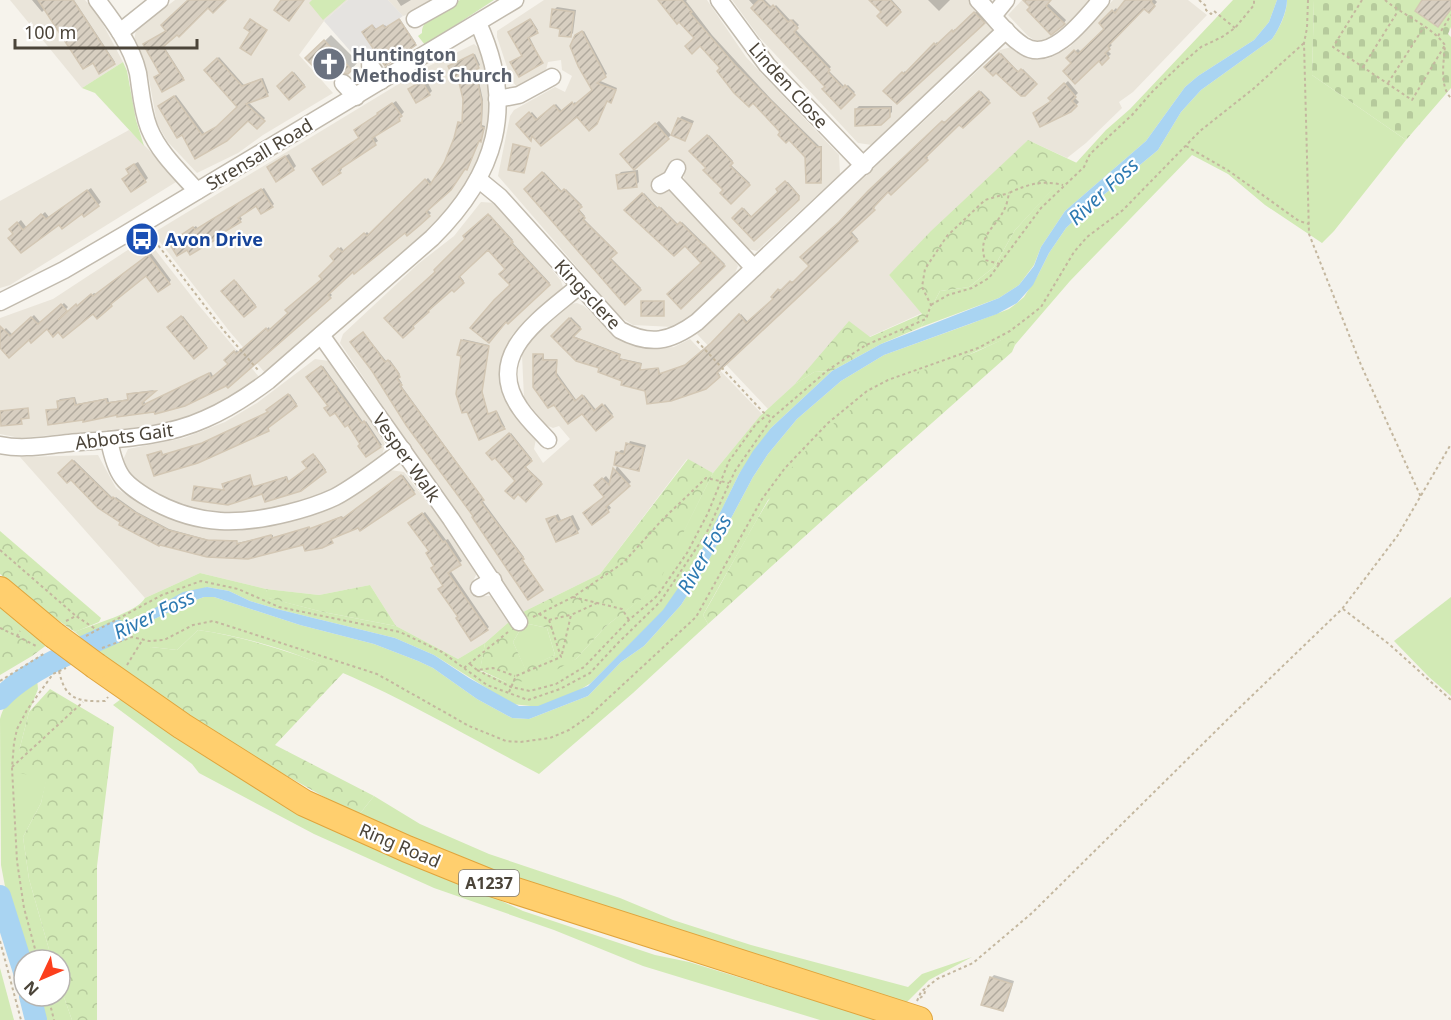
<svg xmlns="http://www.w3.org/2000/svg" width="1451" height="1020" font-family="'Noto Sans',sans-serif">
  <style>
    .residential { fill: #eae5da }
    .green { fill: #d2eab5 }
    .forest { fill: url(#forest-crowns); fill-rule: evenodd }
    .cemetery { fill: url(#cemetery-stones) }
    .parking { fill: #e5e3e0 }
    .water { fill: #a9d4f2 }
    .shadow { fill: #0003 }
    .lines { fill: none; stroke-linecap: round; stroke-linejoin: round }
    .river { stroke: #a9d4f2; stroke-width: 22 }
    .building { fill: url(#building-hatch); stroke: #d3c7b4; stroke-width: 1.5 }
    .minor-casing { stroke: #c2bbae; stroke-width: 19 }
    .highway-casing { stroke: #e0a43c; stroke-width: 28 }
    .path { stroke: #c4b79f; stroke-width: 2; stroke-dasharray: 3 3; stroke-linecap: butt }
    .minor { stroke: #fff; stroke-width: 16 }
    .highway { stroke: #ffcf6e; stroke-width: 26 }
    .highway-bridge-casing { stroke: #e0a43c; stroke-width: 28; stroke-linecap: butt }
    .highway-bridge { stroke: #ffcf6e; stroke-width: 26 }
    .labels { text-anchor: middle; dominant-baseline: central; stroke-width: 4.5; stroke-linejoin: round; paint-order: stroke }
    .shield { fill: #fff; stroke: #817c74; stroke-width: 1.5 }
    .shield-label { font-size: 16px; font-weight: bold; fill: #4b4439 }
    .worship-label { font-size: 18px; font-weight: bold; fill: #5b616d; stroke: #fff; text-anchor: start }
    .street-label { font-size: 18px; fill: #4b4439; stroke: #fff }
    .transit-label { font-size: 18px; font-weight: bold; fill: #164399; stroke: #fff; text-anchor: start }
    .water-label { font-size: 20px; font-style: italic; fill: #2e7ab2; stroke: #fff }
  </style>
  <defs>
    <pattern id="forest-crowns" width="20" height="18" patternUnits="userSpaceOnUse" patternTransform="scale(1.5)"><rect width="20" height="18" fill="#d2eab5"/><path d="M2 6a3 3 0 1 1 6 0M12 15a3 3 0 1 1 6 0" fill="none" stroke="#b6ca9c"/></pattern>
    <pattern id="cemetery-stones" width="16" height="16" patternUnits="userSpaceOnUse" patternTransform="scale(1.5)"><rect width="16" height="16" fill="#d2eab5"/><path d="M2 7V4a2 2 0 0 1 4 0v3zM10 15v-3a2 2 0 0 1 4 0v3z" fill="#b6ca9c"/></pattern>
    <pattern id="building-hatch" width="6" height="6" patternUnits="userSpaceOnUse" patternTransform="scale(1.5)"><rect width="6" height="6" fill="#d8cfc1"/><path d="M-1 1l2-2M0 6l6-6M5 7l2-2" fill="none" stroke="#b1aa9e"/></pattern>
  </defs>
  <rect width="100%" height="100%" fill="#f6f3ec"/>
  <g class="residential">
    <path d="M10,0H85L98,15L123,62L82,88Z"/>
    <path d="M175,0H348L324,21L299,55L333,93L263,135L238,153L197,173L167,141L157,123L149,79L141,53L134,41L136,30Z"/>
    <path d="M388,0H436L414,13L403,16Z"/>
    <path d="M544,0H707L746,57L839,155L840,174L757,251L748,249L685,181L683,174L686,167L672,162L670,168L660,176L655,178L658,192L666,190L673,191L734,260L738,266L735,273L685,322L673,327L633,325L620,317L498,176L510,116L514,110L555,87L565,92L572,76L562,70L561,60L548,62L545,74L523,86H516L511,79L497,37V31Z"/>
    <path d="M732,0H972L982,10L993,32L872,145L858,143L759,37Z"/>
    <path d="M1022,0H1091L1057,38L1040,44L1028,36L1008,15Z"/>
    <path d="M1113,0H1188L1207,15L1133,92L1119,102L1122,108L1086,143L1067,158L1028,140L889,275L922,313L869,337L795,384L768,409L697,334L1000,50L1011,47L1018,53L1037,60L1050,58L1070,47Z"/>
    <path d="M474,44L481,50L485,61L490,100L488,128L479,161L459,198L438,223L266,374L230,332L153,233L425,68Z"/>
    <path d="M129,130L174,175L176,182L10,285L0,288V201Z"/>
    <path d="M481,202L496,203L531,243L561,281L563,287L512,335L505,351L536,439L534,449L543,463L570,439L559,426L553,428L546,425L524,398L522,355L530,340L571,304L577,303L584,306L618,337L642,348L659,349L674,347L690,339L762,414L713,473L687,459L600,574L523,612L340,343L343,334L418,264L454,236Z"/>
    <path d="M146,238L196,302L260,378L233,396L207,409L170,422L131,428L20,438L0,434V318L53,299Z"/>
    <path d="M315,359L329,361L380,434L385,445L382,455L341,486L311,498L267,509L231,514L204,512L181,506L133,479L126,471L123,460L128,449L184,438L225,422L257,403Z"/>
    <path d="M98,455L116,488L147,509L192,526L240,531L305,518L337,504L390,470L404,472L475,565L476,575L471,585L475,596H491L502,605L511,620L485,643L458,659L396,626L370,585L319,595L266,589L200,573L145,598L20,457Z"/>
  </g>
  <g class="green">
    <path d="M312,0H346L323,20L309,3Z"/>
    <path d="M460,0H494L425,45L418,36L422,33C421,17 448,7 460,0Z"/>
    <path d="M1233,0H1277L1269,22L1254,40L1198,76L1185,87L1146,141L1065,211L1041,247L1034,265L1019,285L999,298L921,327L940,291L969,287L994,267L1015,230L1106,130L1130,109Z"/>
    <path d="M1287,0H1314L1312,75L1406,140L1334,231L1322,243L1265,205L1228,174L1192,155L1070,281L1015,345L1011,336L961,358L768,500L703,615L708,624L633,693L539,774C432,718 319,646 198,630L177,650L151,647L125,675L94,648L190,602L204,597H214L300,625L374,644L418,661L433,668L477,699L512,718L529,719L588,696L621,662L644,646L681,605L704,569L753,477L768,454L797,419L841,381L884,355L970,324L1009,309L1017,303L1024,297L1038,275L1049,253L1066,228L1083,212L1158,150L1181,112L1201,90L1272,39C1279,29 1287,13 1287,0Z"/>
    <path d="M123,62L127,71L136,120L144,146L95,93L82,88Z"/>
    <path d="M832,371L771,428L739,474L696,563L664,610L591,683L578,691L540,707L512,704L434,655L395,638L277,609L250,601L229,591L207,587L129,620L86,642L75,632C91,625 138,612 145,598L200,573L266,589L269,598L323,612L396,626L458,659L485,643L480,671L506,682L576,659L606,626L655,588L713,473L760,416L795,384L814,372Z"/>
    <path d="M1451,597V696L1429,677L1394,641Z"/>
    <path d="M529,624L547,628L555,655L525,669L513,642L520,630Z"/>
    <path d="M37,679L38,689L29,712L19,751L47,778L41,803L23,837L29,879L52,960H26L7,897L1,865L0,719C5,699 20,690 37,679Z"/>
    <path d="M121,699L214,762L321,821L476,889L523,911L655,955L689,962L878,1020H820L643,966L554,930L434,888L314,834L199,773L192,764L113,705Z"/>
    <path d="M374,796L420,824L489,854L620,898L673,920L751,945L908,987L922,974L972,957L929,980L906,1003L502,877L358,816Z"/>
    <path d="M0,968L14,1020H0Z"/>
    <path d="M60,986L72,1020H43L36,996H60Z"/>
  </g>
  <g class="forest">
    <path d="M1028,140L1077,163L1015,230L994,267L969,287L940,291L921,327L881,344L832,371L814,372L795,384L849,321L870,337L922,314L889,275L931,231Z"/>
    <path d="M1012,335L1015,345L1012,352L835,509L708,624L703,615C753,531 780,456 866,399C874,393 883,386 893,382C912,372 936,367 957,359C976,353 994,343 1012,335Z"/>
    <path d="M688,459L713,473L656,588L606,626L576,659L536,681L506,682L480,670L485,643L511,620L522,624L526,619L523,612L600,574ZM529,624L547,628L555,655L525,668L513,642L520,630Z"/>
    <path d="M0,531L101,618L99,622L75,632L42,609L0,574Z"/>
    <path d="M370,585L396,626L323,612L268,598L266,589L319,595Z"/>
    <path d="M0,603L48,644L32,656L0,675Z"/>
    <path d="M198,630C248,637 297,654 344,672L275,745L374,796L358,816L264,763L125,675L143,649L151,647L177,650Z"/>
    <path d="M50,689L114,727L97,866V1020H72L60,986V960H52L29,879L23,837L41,803L46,779L20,773L19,751L29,712Z"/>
  </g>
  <path class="cemetery" d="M1314,0H1451V27L1448,34L1451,37V88L1406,140L1312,75Z"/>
  <path class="parking" d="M348,0H388L403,16L385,28L383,25L375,30L371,25L362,32L380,58L365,68L324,21Z"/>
  <path class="water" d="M1277,0H1287C1287,12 1279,29 1272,39L1201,90L1181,112L1158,150L1083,212L1066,228L1049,253L1033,285L1017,303L997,314L884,355L841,381L797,419L768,454L753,477L704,569L681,605L644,646L621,662L588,696L529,719L512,718L477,699L433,668L418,661L374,644L300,625L214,597H204L190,602L94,648L86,642L139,617L183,592L207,587L229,591L250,601L277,609L395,638L434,655L469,678L519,706H538L588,686L663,610L696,562L739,474L753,451L771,428L832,371L881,344L999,298L1019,285L1034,266L1041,247L1065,211L1146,141L1185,87L1198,76L1254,40L1269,22Z"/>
  <g class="shadow">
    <path d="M32,0H74L115,62L99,71L93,61L45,9L42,12Z"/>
    <path d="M199,0H224L208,6L163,45L184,78L162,74L145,44L168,31Z"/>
    <path d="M397,0H411L401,6Z"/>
    <path d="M664,0H687L686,1L712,35L771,99L819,146H822V180L821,181L807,156L722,68Z"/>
    <path d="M749,0H765L773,8L776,5L791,21L793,19L799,25L795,29L831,67L828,70L845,87L848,85L855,92L841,107L827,87Z"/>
    <path d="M871,0H892L901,10L887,24L883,12Z"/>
    <path d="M928,0H950L939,11Z"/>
    <path d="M1025,0H1049L1047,2L1066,20L1064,23L1032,7Z"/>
    <path d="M1127,0H1155L1157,2L1149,11L1144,7L1109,43L1112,45L1107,50L1111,54L1102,62L1099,59L1074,63L1068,58L1078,49L1081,52L1106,29L1101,23L1116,8L1118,11Z"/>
    <path d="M557,7L576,10L573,33L570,36L562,27L554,10Z"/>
    <path d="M977,11L986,20L897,102L885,91L905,71L907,74L937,42L939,44L955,29L956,31Z"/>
    <path d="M400,19L416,43L385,64L364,32L373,25L377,30L385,25L387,28Z"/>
    <path d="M531,19L538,30L529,36L542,62L523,56L511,31Z"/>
    <path d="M584,31L607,74L598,80L617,88L612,99L607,100L599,120L589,129L577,115L533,135L531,139L518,124L532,112L538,119L556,104L563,112L575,102L577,104L594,90L579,33Z"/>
    <path d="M331,35L358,62L348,73L307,58Z"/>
    <path d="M1001,53L1020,73L1023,69L1036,82L1023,95L996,71L986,67Z"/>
    <path d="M475,54L480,65L476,68L483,100L482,125L485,126L482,138L479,140L469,166L465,168L427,209L431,213L407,234L405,231L353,270L329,292L332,295L330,297L228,386L226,384L155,411L118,413L48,411L59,408L58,401L60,399L75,397L77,404L108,398L109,402L129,399L131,393L154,390L143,400L146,404L211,372L214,378L230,364L226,360L237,350L239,353L269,327L270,330L290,313L324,278L336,261L333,254L341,247L345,252L367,232L370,235L428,178L433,184L446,164L459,123L463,121L465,98L459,75L452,64Z"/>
    <path d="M219,57L244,85L263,78L269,93L248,102L265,118L257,127L248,119L226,140L182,133L162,104L176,95L205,134L220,126L239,107L206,70Z"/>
    <path d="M294,72L305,85L290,98L279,86Z"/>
    <path d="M426,79L432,91L429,94L413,86Z"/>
    <path d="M1068,81L1078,93L1074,97L1079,102L1070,111L1034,113L1053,100L1050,98Z"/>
    <path d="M981,91L990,100L963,126L959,123L926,155L928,158L891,193L888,190L873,205L875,207L851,231L858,239L717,371L720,375L705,388L647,390L624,380L601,367L554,335L571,317L581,327L573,336L621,354L619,358L642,363L640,370L659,368L660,374L688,364L714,342L741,314L749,323L775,299L773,297L780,289L782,291L792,281L794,283L811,266L842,221L872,190L944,121L946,123Z"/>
    <path d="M396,101L404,112L401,115L402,117L374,135L378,141L375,143L340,166L342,169L340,172L323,183L360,138L356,130Z"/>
    <path d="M859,106H892V112L880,123L856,109Z"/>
    <path d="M682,116L694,121L685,139L679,119Z"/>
    <path d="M659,121L671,135L634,167L622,154Z"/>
    <path d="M709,135L733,161L730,164L750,183L731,202L725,190L692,151Z"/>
    <path d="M289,154L296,166L293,169L272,164Z"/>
    <path d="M138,162L148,178L145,181L131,166Z"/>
    <path d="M638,170L639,182L636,185L618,175L621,172Z"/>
    <path d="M544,172L563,192L566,189L582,205L578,208L585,216L583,218L616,251L610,257L641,288L625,303L526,189Z"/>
    <path d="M785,182H788L800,196L754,239L734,218L744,208L752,217L780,192Z"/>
    <path d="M91,188L101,202L98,205L60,223L15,234L11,229L21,220L27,228L45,212L49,217Z"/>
    <path d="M264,188L274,204L272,206L257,204L239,215L242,219L240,221L191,253L187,248L173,241L196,226L198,229Z"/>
    <path d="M644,193L659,209L661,207L679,225L682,222L725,264L681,306L703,263L685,244L626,209Z"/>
    <path d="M490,215L513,240L511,241L550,283L508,322L512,285L507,269L488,248L459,275L464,281L454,290L452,288L412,325L414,326L403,336L437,272L467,239L465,236Z"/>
    <path d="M151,253L171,280L169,283L146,273L112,301L113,302L97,317L93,312L58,330L47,327L29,338L0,346V334L6,328L13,335L34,315L41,323L64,303L68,307L55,321L56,323L80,303L81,305L94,293L96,294Z"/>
    <path d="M236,281L256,305L244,315L223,291Z"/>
    <path d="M183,316L207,346L194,357L169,328Z"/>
    <path d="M364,333L387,362L390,360L400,374L398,377L402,383L400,384L483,498L482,500L524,557L522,559L542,588L394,401L352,342Z"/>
    <path d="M463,339L489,345L482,390L488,414L497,411L505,427L480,438L462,355Z"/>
    <path d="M536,354H544V359H557V373L577,401L584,395L597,411L605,404L613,414L597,429L534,355Z"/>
    <path d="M323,366L364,423L366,421L382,445L380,446L362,444L348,423L329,406L308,377Z"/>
    <path d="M290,394L297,404L268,425L269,430L198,461L149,455L162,451L163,455L205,442L270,411V409Z"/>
    <path d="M511,433L532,459L525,466L542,482L526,499L517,481L495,456L488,453Z"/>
    <path d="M630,441L646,445L641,466L638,469L618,453L621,450L626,451Z"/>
    <path d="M315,455L326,470L300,489L263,492L228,503L195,487L225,490L224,483L250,475L254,487L287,476L289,482L309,468L304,462Z"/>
    <path d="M74,460L114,499L116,497L137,512L169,529L209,540H237V543L273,535V538L310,527V529L342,516L344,520L403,475L415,491L359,527L332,537V542L207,555L122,522L71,478L60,473Z"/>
    <path d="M617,466L631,482L608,504L611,508L592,523L606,497L596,485L606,476L611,482Z"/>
    <path d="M425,512L446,540L448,539L462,561L450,570L489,627L487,629L459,617L431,551L413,521Z"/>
    <path d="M558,514L561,520L573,515L580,529L577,532L548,520Z"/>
    <path d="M994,975L1014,981L1006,1007L1003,1010L991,978Z"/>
  </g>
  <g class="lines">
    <g class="river">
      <path d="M0,699C26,670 82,648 118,631"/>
      <path d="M0,896L24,972"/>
      <path d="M30,996L36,1020"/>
    </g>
  </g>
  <g class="building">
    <path d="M38,0H73L115,64L99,74L93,63L83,69Z"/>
    <path d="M188,0H226L213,13L208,8L179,37L177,35L163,47L184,80L162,92L154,77L160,74L143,44L166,31L161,25Z"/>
    <path d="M281,0H304L289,21L274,10Z"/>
    <path d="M658,0H682L692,12L690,13L735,65L817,147H821V183H806L805,157L789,140L786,143L778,135L780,132L753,103L749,107L734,93L717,71L720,68L700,46L692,54L685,46L694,38L679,22L677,24Z"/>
    <path d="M759,0H762L770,8L773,5L788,22L791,20L798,28L794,32L830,70L828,72L843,88L845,85L855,95L841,109L822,89L825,87L751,8Z"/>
    <path d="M869,0H890L901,12L887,26L877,16L881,12Z"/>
    <path d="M1023,0H1051L1046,6L1065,24L1051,35L1027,10L1030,7Z"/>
    <path d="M1125,0H1152L1151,2L1155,6L1149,13L1144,9L1108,46L1110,49L1105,53L1109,58L1102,65L1099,61L1075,84L1063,71L1071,63L1066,58L1074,50L1078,54L1104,29L1099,23L1112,10L1115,13Z"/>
    <path d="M1422,0H1451V9L1438,27L1415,11Z"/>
    <path d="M552,9L574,12L571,37L559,36L560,29L550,27Z"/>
    <path d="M974,12L985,23L897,104L883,91L902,72L904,74L934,43L936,45L952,30L953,32Z"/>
    <path d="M250,19L267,30L251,55L240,48L250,32L244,28Z"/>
    <path d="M399,19L416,45L385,66L362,32L372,25L375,30L383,25L385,28Z"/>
    <path d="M530,19L538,33L528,38L543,63L519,77L510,62L522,56L508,32Z"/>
    <path d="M582,31L606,77L597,83L616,90L611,103L607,101L597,124L589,131L577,117L541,146L532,136L531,141L516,124L529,112L536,120L554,105L560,112L572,102L574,105L592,90L578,66L570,46L575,35Z"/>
    <path d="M324,40L352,70L348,74L341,73L336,76L333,73L326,79L305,58Z"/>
    <path d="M999,53L1018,72L1021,69L1037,84L1025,96H1021L996,73L993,76L984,67Z"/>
    <path d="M473,54L479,68L475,70L482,102L481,127L484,128L481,142L479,141L467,170L465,169L451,190L426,212L430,216L420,225L407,236L405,233L354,274L353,272L328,295L331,298L228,388L226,386L185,406L155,414L154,412L117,417V415L83,422V420L48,425L46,410L58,409L57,401L74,398L75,405L106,399L107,403L128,400L127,394L156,391L142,403L143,405L209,373L211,378L228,364L224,360L234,351L236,354L266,328L268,331L288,313L285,310L322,279L319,276L334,261L330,256L338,248L342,252L364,233L367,236L425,179L430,185L444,163L454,138L458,122L462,123L463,99L458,78L454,79L448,66Z"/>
    <path d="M217,58L242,86L261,79L268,96L246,104L265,121L257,129L248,121L227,141L195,159L182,135L177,138L158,106L174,96L202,135L216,127L237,107L204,70Z"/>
    <path d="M292,72L305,87L289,100L277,86Z"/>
    <path d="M422,81L430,95L416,103L408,89Z"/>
    <path d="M1064,83L1076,97L1072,101L1077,106L1071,112L1040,127L1033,113L1051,101L1048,98Z"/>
    <path d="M979,91L990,103L963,128L959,125L925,158L928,160L891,195L888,192L873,208L875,210L850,233L858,241L717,373L720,377L706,389L671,401L647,404L645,391L621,385L622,381L598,372L599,368L576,361L551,336L569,318L581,329L573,337L620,355L619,359L641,364L640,370L658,368L659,374L685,365L711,343L739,314L746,323L773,299L771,297L778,289L780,291L790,281L792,283L809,266L800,257L839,222L868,191L942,121L944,123Z"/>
    <path d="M392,103L402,116L399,118L400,121L372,138L376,145L338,170L341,173L323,185L312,169L359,138L354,130L378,114L377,113Z"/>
    <path d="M890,108V117L881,125L855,126V109Z"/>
    <path d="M678,118L692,124L685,141L671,135Z"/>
    <path d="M655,123L669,139L634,170L620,154Z"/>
    <path d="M707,135L733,163L730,166L750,185L731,204L720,193L723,190L703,170L706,168L689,151Z"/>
    <path d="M513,144L530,148L524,173L508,170Z"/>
    <path d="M285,156L294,170L276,182L267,167Z"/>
    <path d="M134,164L146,182L131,192L122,179L129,174L126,169Z"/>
    <path d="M542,172L561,192L564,189L582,207L578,210L585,218L583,220L617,253L610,259L641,290L625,305L524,189Z"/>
    <path d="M635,172L637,187L618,189L616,175Z"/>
    <path d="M785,181L799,196V200L754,241L732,218L742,208L751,217L778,192L776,189Z"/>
    <path d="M261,189L273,207L261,214L256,206L238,218L241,222L214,238L215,240L190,255L187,250L177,256L169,243L193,227L195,230Z"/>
    <path d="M87,190L99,206L84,217L82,214L62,229L59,225L21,253L8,238L13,234L9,229L17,222L23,230L41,214L46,219Z"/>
    <path d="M642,193L657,209L659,207L677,225L680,222L703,245L704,244L725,266L681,309L667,294L701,263L685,246L674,256L624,210Z"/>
    <path d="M488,214L513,242L511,243L550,285L508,324L506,322L489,343L470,328L494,300L510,285L499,274L505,269L488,250L459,277L464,283L454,292L452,290L428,311L429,312L413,326L414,328L403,338L384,318L435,272L434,270L465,239L463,236Z"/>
    <path d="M148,255L170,284L158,292L146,276L111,304L112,306L97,319L93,314L63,338L58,332L53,337L47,329L31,343L29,340L9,358L0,348V326L10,336L31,317L38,324L61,304L67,311L58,320L76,304L77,306L91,294L93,296Z"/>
    <path d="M234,280L256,307L244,317L221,291Z"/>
    <rect x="641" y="301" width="23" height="15"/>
    <path d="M181,316L207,348L194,359L167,327Z"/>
    <path d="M363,332L385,362L388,360L397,371L400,377L397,379L402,385L400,386L484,500L481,502L524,559L522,560L543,590L528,600L472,517L473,516L406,425L372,371L350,342Z"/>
    <path d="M461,340L489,346L482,392L488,414L496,411L501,424L505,429L479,440L467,412L462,413L456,394L461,356L457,355Z"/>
    <path d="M533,354H543V360H557L556,375L575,401L582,395L594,411L602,404L613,417L596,431L582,414L568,424L554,405L548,408L533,387Z"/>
    <path d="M321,366L337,388L336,389L362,423L364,421L381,447L366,457L358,446L360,444L348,425L345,427L335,413L330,416L324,408L328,406L306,377Z"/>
    <path d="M288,394L297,406L268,428L269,431L198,463L154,476L147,455L161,451L162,455L202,443L268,412L266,410Z"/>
    <path d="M28,408L29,418L21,419L22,424L1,426L0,411Z"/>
    <path d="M509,433L532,461L525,467L542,484L526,502L518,494L514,499L505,491L515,481L495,458L492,460L486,453Z"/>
    <path d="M626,443L644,448L639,471L614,465L616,452L624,454Z"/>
    <path d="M313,454L326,472L301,491L265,502L262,494L228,505L192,500L194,486L224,490L222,484L250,475L253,487L286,477L288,482L307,468L302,462Z"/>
    <path d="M72,460L112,499L113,497L136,513L168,530L207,540L237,541V544L271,535L272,538L309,527V529L341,517L342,519L401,475L415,494L360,531L358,528L331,539L333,543L322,548L305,551L303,545L248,559L207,557L160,545L159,546L119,525L120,522L98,508L71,480L67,483L58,473Z"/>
    <path d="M613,468L630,486L606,507L609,512L592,525L583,513L604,497L594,485L602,478L609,485Z"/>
    <path d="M422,513L443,542L445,541L461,565L448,573L488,630L471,641L456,618L458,617L438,589L443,586L431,568L434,566L426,553L429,551L408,523Z"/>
    <path d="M555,516L558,522L570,517L578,533L556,542L546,519Z"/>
    <path d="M990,977L1012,984L1003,1011L981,1005Z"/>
  </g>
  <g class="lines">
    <defs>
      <g id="minor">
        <path d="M97,0C113,21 132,46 138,73C141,92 142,110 149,128C159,153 180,172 197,191"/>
        <path d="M719,0L767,65L864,166"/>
        <path d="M978,0C993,15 1006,35 1024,46C1051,64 1085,18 1101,0"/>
        <path d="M993,16L1006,0"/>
        <path d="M415,19L449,0"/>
        <path d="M120,32L160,0"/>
        <path d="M370,65L381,81"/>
        <path d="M343,83L356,97"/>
        <path d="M497,99L519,95L552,77"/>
        <path d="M478,179L500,197L620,330C650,346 670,342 697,322L1006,30"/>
        <path d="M671,179L754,268"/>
        <path d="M660,185L671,179L677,168"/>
        <path d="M0,302L64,270L124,235L515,0"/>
        <path d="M321,335L451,519L519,622"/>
        <path d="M109,440C116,476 123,484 155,502C200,526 240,525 288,513C304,509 320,504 335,497C359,484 381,466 403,450"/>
        <path d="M548,440C539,430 528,420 520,408C482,354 543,317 579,286"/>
        <path d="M0,445C23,450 46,445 69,443C114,439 163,438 205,419C228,409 248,396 268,381L432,238C496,175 517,107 478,23"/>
        <path d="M479,588L493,580"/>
      </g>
      <g id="highway">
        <path d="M0,590L54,635"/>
        <path d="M96,666L182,726L304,803L407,849L491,883L919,1020"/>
      </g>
    </defs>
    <use href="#minor" class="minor-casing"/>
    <use href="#highway" class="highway-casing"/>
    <g class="path">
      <path d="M1199,0L1206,6V10L1211,14L1214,11L1235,28"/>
      <path d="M1308,0L1307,28L1304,43L1309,234L1361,365L1421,497"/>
      <path d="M1362,0L1333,47L1412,100L1445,45"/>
      <path d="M1385,0C1404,16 1430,25 1445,45C1444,61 1439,86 1451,98"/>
      <path d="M1438,36L1451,15"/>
      <path d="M1363,67L1398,11"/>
      <path d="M1388,83L1424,27"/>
      <path d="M1186,146L1229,171L1299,221L1309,224"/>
      <path d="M151,236L225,332L258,370"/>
      <path d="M1000,264L985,260C977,235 996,228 1005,208C1007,204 1008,198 1009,193C1028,184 1042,180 1063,185"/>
      <path d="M931,305L948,295L972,288L989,278L1041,208L1084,167L1090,154L1132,115L1153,91L1180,65L1201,47L1222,37L1235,28L1254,5V0"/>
      <path d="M697,341L763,412L772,418"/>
      <path d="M0,550L76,616"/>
      <path d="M573,597L622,609L629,620"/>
      <path d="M1343,609L1389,644L1451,700"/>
      <path d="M533,617L573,597L623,563L663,519L706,478L729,483"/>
      <path d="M549,620L570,615"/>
      <path d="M66,621L76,616L97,630"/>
      <path d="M0,628L17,636L20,631"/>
      <path d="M17,636L38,647"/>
      <path d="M86,636L162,595L201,581L238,589L279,607L400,632L442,652L487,685L528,700L560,689L590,673L618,643L660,602L706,534L735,471L772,418L828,370L866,345L926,319L931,305L922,287L925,269L947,236L985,200L1009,193"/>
      <path d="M102,648L132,637L149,641L164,640L193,625L213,621L377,674L469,726L506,741L520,742L550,738L569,730L588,717L696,617L762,499L785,468L828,423L867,391L888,380L978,348L1010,331L1027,318L1041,307L1074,252L1087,237L1123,210L1200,131L1253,89L1304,43"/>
      <path d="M562,654L571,615L597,603"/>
      <path d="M470,664L477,670L493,668L515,676"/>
      <path d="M127,665L143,639"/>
      <path d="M464,668L508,632"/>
      <path d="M477,670L511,687L530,691L556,684L584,667L629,620L657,596L687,553L708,513L729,461L756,424L767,415"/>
      <path d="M59,671C65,699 77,702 105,701L108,697"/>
      <path d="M0,681L45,653"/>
      <path d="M509,692L516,676L561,657L549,620L539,614"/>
      <path d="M12,767L83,702"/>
      <path d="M0,941L21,1020"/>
      <path d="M38,960L24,908L17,861L12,768L14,743L17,729L27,710L53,674L66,668"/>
      <path d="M48,996L54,1020"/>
      <path d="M920,998L924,995L926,988"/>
      <path d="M917,1001L921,992L937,979L973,963L1032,913L1232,715L1342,609L1398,535L1451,444"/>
    </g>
    <use href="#minor" class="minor"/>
    <use href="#highway" class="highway"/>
    <defs>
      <path id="highway-bridge" d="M54,635L96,666"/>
    </defs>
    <use href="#highway-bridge" class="highway-bridge-casing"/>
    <use href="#highway-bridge" class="highway-bridge"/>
  </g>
  <defs>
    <symbol id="church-disc" viewBox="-11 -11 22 22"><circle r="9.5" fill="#6b7280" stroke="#fff"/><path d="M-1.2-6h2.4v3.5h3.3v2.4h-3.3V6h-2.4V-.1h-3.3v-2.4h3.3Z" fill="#fff"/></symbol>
    <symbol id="bus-disc" viewBox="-11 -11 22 22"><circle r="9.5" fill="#1a4fb4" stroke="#fff"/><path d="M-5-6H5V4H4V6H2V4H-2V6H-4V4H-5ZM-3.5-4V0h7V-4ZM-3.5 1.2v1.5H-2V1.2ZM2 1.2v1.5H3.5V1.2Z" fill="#fff"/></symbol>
  </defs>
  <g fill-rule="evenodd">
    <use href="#church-disc" x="310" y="45" width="38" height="38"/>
    <use href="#bus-disc" x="123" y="220" width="38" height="38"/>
  </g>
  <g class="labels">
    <rect class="shield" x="459" y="870" width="60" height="26" rx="4.5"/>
    <g class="shield-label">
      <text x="489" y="883">A1237</text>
    </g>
    <g class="worship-label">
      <text x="352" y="54">Huntington<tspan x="352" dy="21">Methodist Church</tspan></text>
    </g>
    <g class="street-label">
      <text transform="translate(789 85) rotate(48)">Linden Close</text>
      <text transform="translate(259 154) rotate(-31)">Strensall Road</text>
      <text transform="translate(588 294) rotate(47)">Kingsclere</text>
      <text transform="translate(124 436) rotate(-8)">Abbots Gait</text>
      <text transform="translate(407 457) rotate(55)">Vesper Walk</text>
      <text transform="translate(400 845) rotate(23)">Ring Road</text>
    </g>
    <g class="transit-label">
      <text x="165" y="239">Avon Drive</text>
    </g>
    <g class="water-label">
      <text transform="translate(1103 191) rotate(-43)">River Foss</text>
      <text transform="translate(704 554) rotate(-60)">River Foss</text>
      <text transform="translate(154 614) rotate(-26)">River Foss</text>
    </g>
  </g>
  <g transform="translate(42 978) rotate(226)"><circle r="28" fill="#ffffff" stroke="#b7b4b0" stroke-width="1.5"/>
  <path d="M0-4.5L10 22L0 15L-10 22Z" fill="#fc3f1d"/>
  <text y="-9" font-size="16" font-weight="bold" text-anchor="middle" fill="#4b4439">N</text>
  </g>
  <path d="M15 39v9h182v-9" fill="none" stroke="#4b4439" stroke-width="3"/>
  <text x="24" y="39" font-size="18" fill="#4b4439" stroke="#ffffff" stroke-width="4.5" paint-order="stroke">100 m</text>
</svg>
